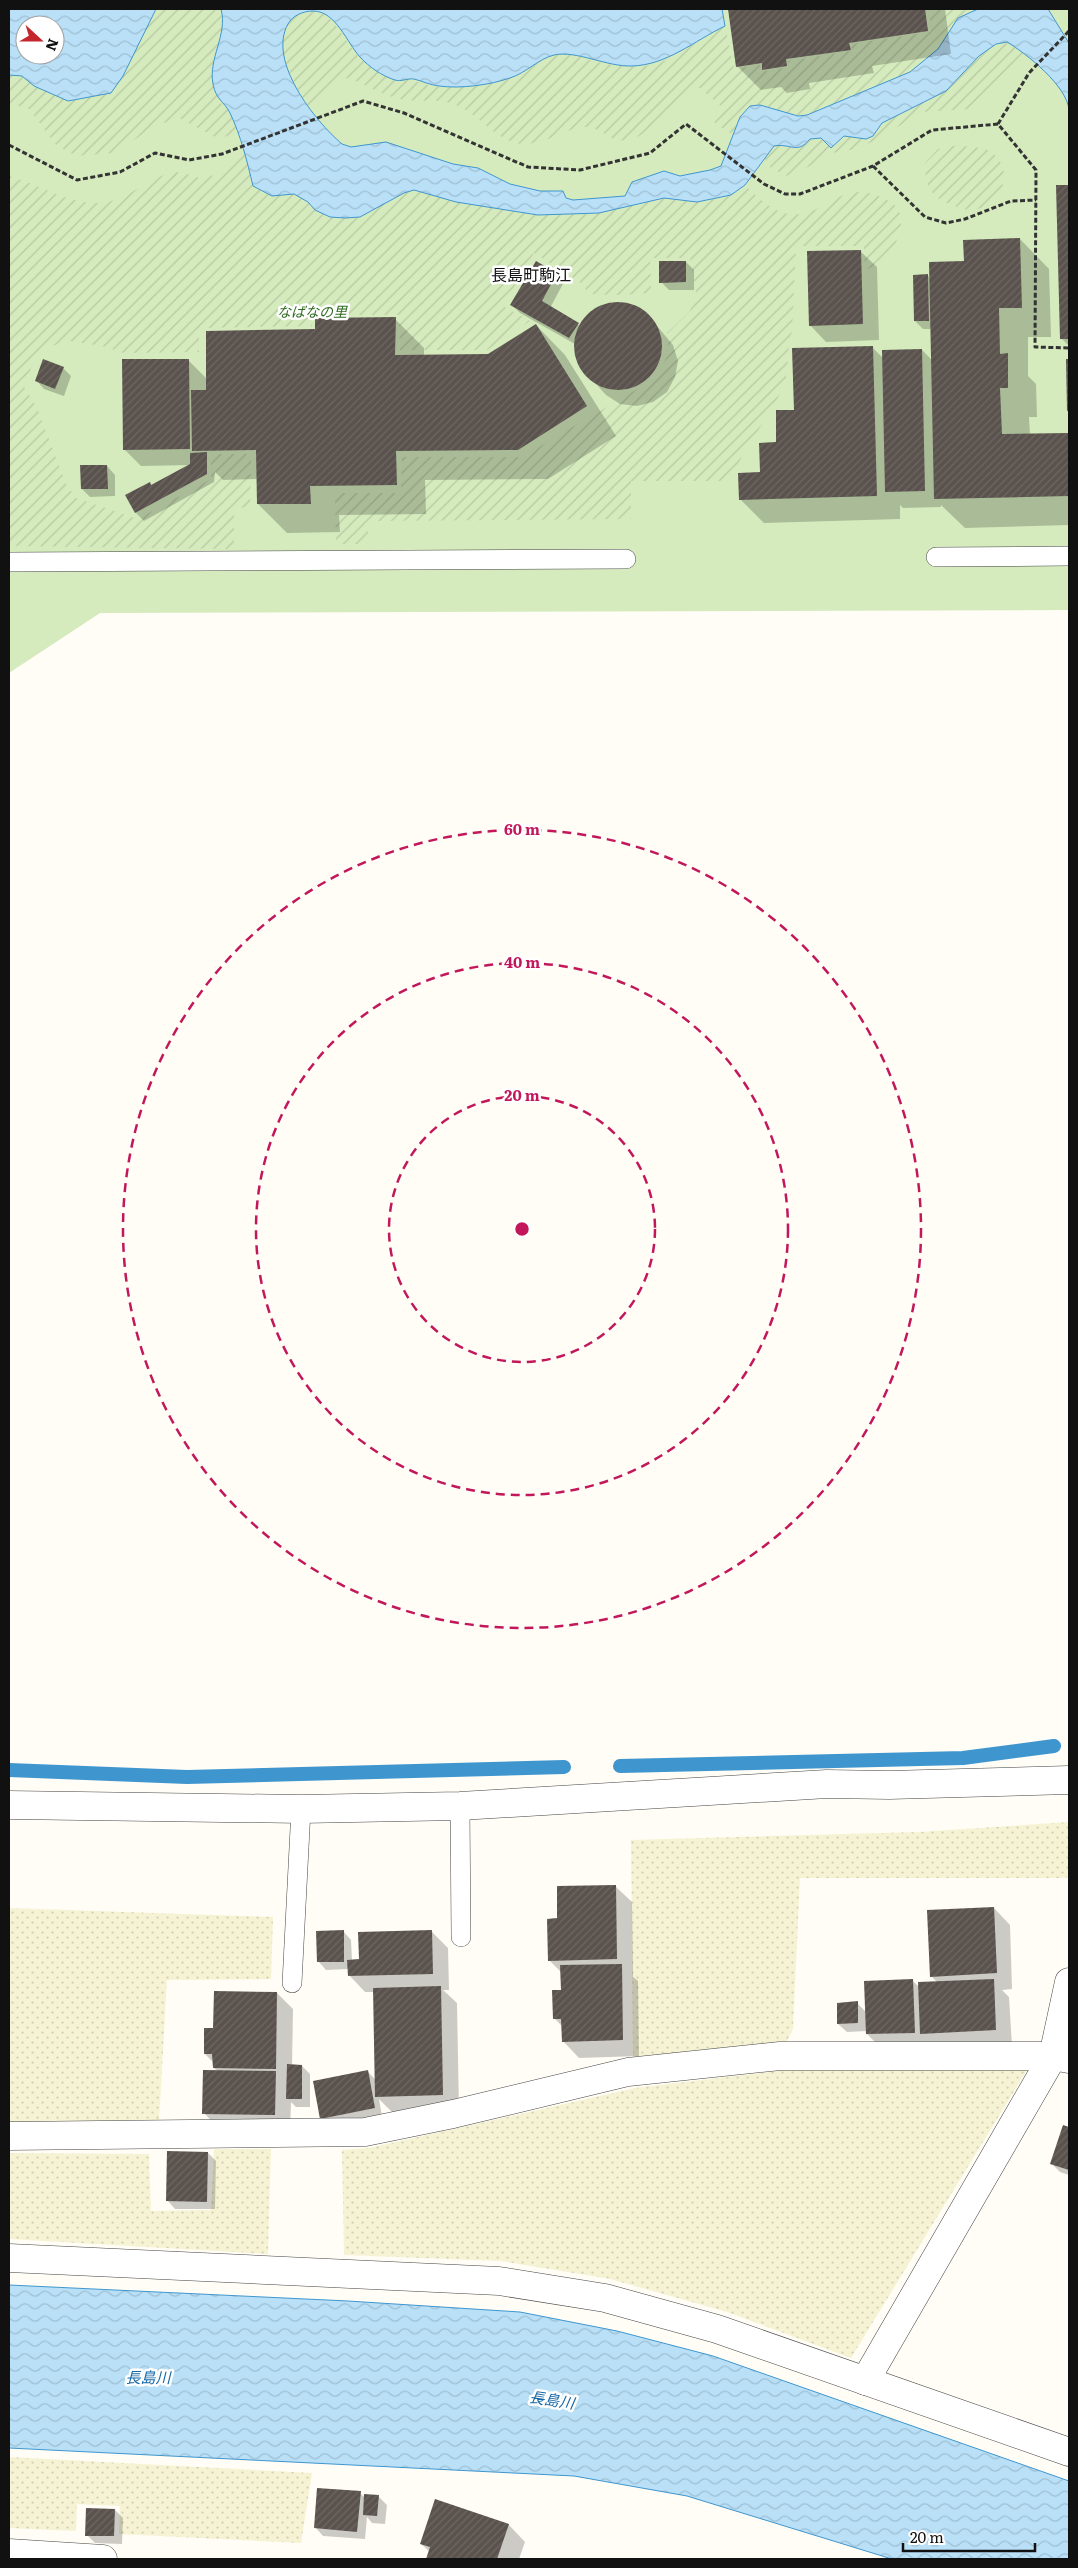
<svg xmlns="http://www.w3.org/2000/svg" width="1078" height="2568" font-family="Literata,'Noto Sans JP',serif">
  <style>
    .farmland { fill: url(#farmland-dots) }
    .park { fill: #d5ebbd; fill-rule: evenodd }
    .garden { fill: url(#garden-furrows) }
    .water { fill: url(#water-waves); stroke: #3f96cf; fill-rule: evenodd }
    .shadow { fill: #0003 }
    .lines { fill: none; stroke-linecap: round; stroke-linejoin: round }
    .stream { stroke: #3f96cf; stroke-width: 14 }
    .building { fill: url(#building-hatch) }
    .service-casing { stroke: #444; stroke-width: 20 }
    .minor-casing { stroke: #444; stroke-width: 29 }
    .path { stroke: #333; stroke-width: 3; stroke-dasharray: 5 2.5; stroke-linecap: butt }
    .service { stroke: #fff; stroke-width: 19 }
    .minor { stroke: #fff; stroke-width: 28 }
    .ring { fill: none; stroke: #c2185b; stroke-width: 2.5; stroke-dasharray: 9 6 }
    .labels { text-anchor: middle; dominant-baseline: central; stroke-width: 5; stroke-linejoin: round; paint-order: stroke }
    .park-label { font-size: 14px; font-style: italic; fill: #2f6b1f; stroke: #fff }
    .water-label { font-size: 15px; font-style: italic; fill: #1768a6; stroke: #fff }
    .quarter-label { font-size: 16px; fill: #111; stroke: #fff }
    .centre { fill: #c2185b; stroke: #fff; stroke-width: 2.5 }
    .ring-label { font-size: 15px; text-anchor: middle; font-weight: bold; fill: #c2185b; stroke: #fff; stroke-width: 5; stroke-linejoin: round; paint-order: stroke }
  </style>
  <defs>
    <pattern id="farmland-dots" width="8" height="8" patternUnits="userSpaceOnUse" patternTransform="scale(1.25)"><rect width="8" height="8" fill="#f6f3d4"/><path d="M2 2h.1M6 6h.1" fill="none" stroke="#d2cfb5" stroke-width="1.8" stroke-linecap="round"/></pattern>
    <pattern id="garden-furrows" width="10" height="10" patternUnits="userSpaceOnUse" patternTransform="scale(1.25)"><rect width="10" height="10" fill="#d5ebbd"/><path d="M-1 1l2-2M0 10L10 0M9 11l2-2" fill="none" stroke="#b6c8a1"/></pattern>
    <pattern id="water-waves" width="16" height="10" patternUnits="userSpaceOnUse" patternTransform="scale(1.25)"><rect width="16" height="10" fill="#b9e0f7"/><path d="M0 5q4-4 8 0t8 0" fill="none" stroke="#9ebfd3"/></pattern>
    <pattern id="building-hatch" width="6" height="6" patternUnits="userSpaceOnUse" patternTransform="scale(1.25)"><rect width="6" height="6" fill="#5a524d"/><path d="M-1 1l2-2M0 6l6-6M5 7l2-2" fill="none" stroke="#6d6662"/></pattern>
  </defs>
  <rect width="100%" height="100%" fill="#fffdf5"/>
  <g class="farmland">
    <path d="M1069,1822V1873L1067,1878H800L793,2029L785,2045L633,2058L631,1840L919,1832Z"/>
    <path d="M9,1908L273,1917L271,1979L167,1980L159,2121L9,2124Z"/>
    <path d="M1020,2066L1027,2070L851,2358L727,2312L610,2279L501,2261L344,2255L342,2150L369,2148L635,2088L786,2070Z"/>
    <path d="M214,2149H271L268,2254L9,2239V2153L149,2154L151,2211L211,2210Z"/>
    <path d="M9,2457L312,2473L301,2543L119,2534L120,2506L77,2504L76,2531L9,2528Z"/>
  </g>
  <path class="park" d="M9,9H1069V610L100,613L9,673ZM25,25H55V55H25Z"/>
  <g class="garden">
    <path d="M156,9H221L222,36L212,69L218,100L229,111L238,134L217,138L179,118L157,125L114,153L76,156L56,145L29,109L9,103V75L22,76L34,86L138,42Z"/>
    <path d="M929,9H978L958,18L938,49L909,72L807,115C769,118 755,80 733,135L716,124L710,117L722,107L695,84C679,102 645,146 617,140C607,138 597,126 586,127C564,128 547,144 524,144C501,143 487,124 469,112C440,93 424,105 396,98C378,93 364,83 346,78C332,87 325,101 310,109C294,88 262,28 300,13C332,1 341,40 359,56C371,67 412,81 428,85C459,92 499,81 527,68C537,64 544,57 554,55C571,51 589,61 606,64C622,66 644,68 659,63C682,54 702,37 725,26L734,69L760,65L761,72L789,67L788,61L852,51L851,44L931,32Z"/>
    <path d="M1007,42L1024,54L989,92L969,109L922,112L874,141L856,149L832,153L815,164L786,176L768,166L764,157L774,146L822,138L825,144L844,136L866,139L873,136L882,123L946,91L979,56L996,44Z"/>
    <path d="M959,145C968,147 982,147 990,151C1015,168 1004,204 977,209C966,212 957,207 947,203C928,195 925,182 925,163L938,149Z"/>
    <path d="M245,151L253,186L272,196L294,194L308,202L315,210L414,190L456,202L538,215L599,213L664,198L697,202L720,198L731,195L745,185C757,197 771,211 789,214C828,219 841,171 892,203C908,214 899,237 892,251C887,263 877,267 865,269L864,246H796L792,332C785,350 791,372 782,389C767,421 744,448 730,481H631V519L368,521V544H336L335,493H401L402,457H522L656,378L669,352L667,333L689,312L697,298L690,258H650L651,292C630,296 610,295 589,294L581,283L534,253L503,306L530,321L487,350H400L399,315H312V326L199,328V352L124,353L102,346L70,341L48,347L33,363L24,387L37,408L66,484L76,498L138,519L211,479V454H251L250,508L234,507V549L9,546V176C42,185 80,212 115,200C134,193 151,178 170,173C180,171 187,174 196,177C216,181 231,163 245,151Z"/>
  </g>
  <g class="water">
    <path d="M9,9H156L123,76L111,93L68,101L34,86L22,76L9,75ZM25,25H55V55H25Z"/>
    <path d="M221,9H722L725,26C694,41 667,65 632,66C607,67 576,50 554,55C538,59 526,73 510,78C490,85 460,89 439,86C430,85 422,81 414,79C408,78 401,82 395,80C382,76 369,67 360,57C347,43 336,11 313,11C303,11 292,16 288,24C267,61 315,121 342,144L351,147L386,142L453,164L478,168L510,184L540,191H563L566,198L573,200L625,196L632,182L664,171L680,176L710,170L721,166L740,117L750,106L760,105L798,116L807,115L910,72L938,49L958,18L978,9H1048L1069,43V110C1067,86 1027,54 1007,42L996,44L979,56L946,91L882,123L873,136L866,139L844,136L831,148L821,138L810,139C797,155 791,143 774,146L745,185L731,195L697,202L664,198L599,213L538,215L456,202L414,190L404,193L360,217L345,218L330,217L315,210L308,202L294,194L272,196L253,186C247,161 241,136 230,113C224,101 216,100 213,84C208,58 228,35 221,9Z"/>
    <path d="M9,2285L348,2301L520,2312L617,2331L713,2356L1069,2481V2559H892L687,2496L574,2476L9,2448Z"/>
  </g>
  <g class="shadow">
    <path d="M729,9H945L951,54L872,66L874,73L809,83L810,89L787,93L781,87L761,90L737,66Z"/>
    <path d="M1058,186H1069V346L1062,339Z"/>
    <path d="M1020,239L1049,269L1051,337H1028V376L1036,384L1037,417H1029L1030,435L1069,434V525L965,528L941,505V507L903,508L900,505V519L764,523L740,499L762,473L795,411L872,347L884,359L922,350L932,360V329H923L915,321L928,276L930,278Z"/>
    <path d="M860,251L877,267L879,340L826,342L810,325Z"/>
    <path d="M536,262L556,274L564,282L550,308L580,326L586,317L599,307L616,303L632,306L647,314L673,345L678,361L675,377L667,392L653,402L637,406L620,404L606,395L579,365L575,344L520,313L512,305Z"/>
    <path d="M686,262L694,270V290H669L661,282Z"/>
    <path d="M395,319L424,348V356L489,355L536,325L565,355L616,436L548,479L425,480L426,514L339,515L340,532L287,533L258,504V479L223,480L215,472L214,482L144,521L136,513L150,484L152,486L192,465L141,466L124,449L188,360L207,379L316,330Z"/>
    <path d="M1067,360H1069V412V411Z"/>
    <path d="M63,368L71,376L64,396L44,389L36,380Z"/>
    <path d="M107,466L115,475V496L90,497L82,489Z"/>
    <path d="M615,1886L632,1902L633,1977L638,1981L639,2056L579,2058L563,2041V2027L554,2018L562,1991V1973L550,1961L558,1919Z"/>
    <path d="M994,1908L1010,1925L1012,1989L1002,1990L1009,1997L1012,2046L883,2050L867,2034V2031L847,2032L838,2024L857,2003L866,2012L912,1980L920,1988L937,1982L931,1976Z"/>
    <path d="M343,1931L351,1940L352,1961H360L432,1932L448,1948L449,1990H443L457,2003L459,2111L393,2113L379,2099L382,2116L330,2127L321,2119L367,2071L376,2080L374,1992H365L349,1975L348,1969L326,1970L318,1961Z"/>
    <path d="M277,1993L293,2009L292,2066H302L310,2074V2107H296L291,2102L290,2131L220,2130L204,2113L217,2071L214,2068V2063L205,2054L214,2029Z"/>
    <path d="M1064,2127L1069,2128V2175L1060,2172L1052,2164Z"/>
    <path d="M208,2153L216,2161L215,2209H175L167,2200Z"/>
    <path d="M360,2493L365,2498L378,2496L387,2505L385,2524L372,2523L367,2517L365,2539L323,2536L315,2527Z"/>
    <path d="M436,2501L509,2525L525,2542L519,2559H428L430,2552L421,2544Z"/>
    <path d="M115,2510L123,2518L122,2544L95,2543L87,2535Z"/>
  </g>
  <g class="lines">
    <g class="stream">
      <path d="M620,1766L963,1758L1054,1746"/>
      <path d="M9,1770L187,1777L564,1767"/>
    </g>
  </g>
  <g class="building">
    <path d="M728,9H925L928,31L849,43L851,50L786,59L787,66L762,70V63L736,67Z"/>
    <path d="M1056,185H1069V339H1060Z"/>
    <path d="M1020,238L1022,308H999L1000,354L1008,353V388H1000L1002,434L1069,433V496L934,499L929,262L964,261L963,240Z"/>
    <path d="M861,250L863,324L809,326L807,251Z"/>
    <path d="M536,261L557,273L542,301L579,323L569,338L510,305Z"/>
    <path d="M659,261H686V282L659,283Z"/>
    <path d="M928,274L929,321H914L913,275Z"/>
    <circle cx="618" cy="346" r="44"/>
    <path d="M396,317L395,355L488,354L536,324L587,406L518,450L396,451L397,485L310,486L311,504H257L256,450L192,451L191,390H206V331L315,329V318Z"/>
    <path d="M873,346L877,496L739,500L738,473L760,472L759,443L776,442V410H794L792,348Z"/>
    <path d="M922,349L925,491L885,492L882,350Z"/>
    <path d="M43,359L64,367L55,389L35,381Z"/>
    <path d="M122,359H189L190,449L123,450Z"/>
    <path d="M1066,359H1069V411H1067Z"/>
    <path d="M207,452V474L135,513L125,495L150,482L151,485L190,464V453Z"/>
    <path d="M80,465H107L108,489H81Z"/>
    <path d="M616,1885L617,1959L548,1961L547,1919L557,1918V1886Z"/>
    <path d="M994,1907L997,1973L930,1977L927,1910Z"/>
    <path d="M344,1930V1962H317L316,1931Z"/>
    <path d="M432,1930L433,1974L348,1976L347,1960L359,1959L358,1932Z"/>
    <path d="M622,1964L623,2040L562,2042L561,2019H553L552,1990H561L560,1965Z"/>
    <path d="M913,1979L915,2033L866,2034L864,1981Z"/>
    <path d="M994,1979L996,2030L920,2034L918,1982Z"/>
    <path d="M441,1986L443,2095L375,2097L373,1988Z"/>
    <path d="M214,1991L277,1992L276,2069L213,2068L212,2054H204V2028H213Z"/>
    <path d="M858,2001V2023L837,2024V2003Z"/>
    <path d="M287,2064L302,2065V2099H286Z"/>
    <path d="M203,2070L276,2071L275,2115L202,2114Z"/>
    <path d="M368,2070L375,2108L320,2119L313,2081Z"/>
    <path d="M1063,2125L1069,2127V2170L1050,2164Z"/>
    <path d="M167,2151L208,2152L207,2202L166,2201Z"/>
    <path d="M317,2488L361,2491L357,2532L314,2528Z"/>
    <path d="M364,2494L379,2495L377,2516L363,2515Z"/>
    <path d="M435,2499L509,2524L497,2559H426L430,2547L420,2544Z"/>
    <path d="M86,2508L115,2509L114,2536H85Z"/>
  </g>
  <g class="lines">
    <defs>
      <g id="service">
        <path d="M936,557L1069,556"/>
        <path d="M9,562L626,559"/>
        <path d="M460,1806L461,1937"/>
        <path d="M292,1983L301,1809"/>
      </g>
      <g id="minor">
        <path d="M9,1805L301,1809L460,1806L827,1784L889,1785L1069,1780"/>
        <path d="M9,2136L365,2132L453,2114L628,2072L780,2056H1053L1069,2059"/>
        <path d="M9,2258L499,2281L605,2298L717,2329L1069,2452"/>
        <path d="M865,2381L1053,2056L1069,1982"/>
        <path d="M9,2553L103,2559"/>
      </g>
    </defs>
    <use href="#service" class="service-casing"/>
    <use href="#minor" class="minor-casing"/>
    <g class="path">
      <path d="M998,124L1029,73L1069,31"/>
      <path d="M9,145L77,180L120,172L155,153L189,160L222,154L363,101L404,113L528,167L580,170L650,153L686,124L764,184L785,194H800L873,166L932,130L998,124L1036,170L1035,347L1069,348"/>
      <path d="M873,166L925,217L946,223L965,219L1011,201L1036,200"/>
    </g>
    <use href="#service" class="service"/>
    <use href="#minor" class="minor"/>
  </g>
  <g class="ring">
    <circle cx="522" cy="1229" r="133"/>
    <circle cx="522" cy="1229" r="266"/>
    <circle cx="522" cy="1229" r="399"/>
  </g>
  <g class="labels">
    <g class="park-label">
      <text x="312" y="311">なばなの里</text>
    </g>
    <g class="water-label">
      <text x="148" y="2376">長島川</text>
      <text transform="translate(552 2399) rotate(9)">長島川</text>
    </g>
    <g class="quarter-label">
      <text x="531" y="274">長島町駒江</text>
    </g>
  </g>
  <circle cx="522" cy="1229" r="8" class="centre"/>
  <g class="ring-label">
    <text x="522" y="835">60 m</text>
    <text x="522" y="968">40 m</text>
    <text x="522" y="1101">20 m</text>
  </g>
  <rect width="1078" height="2568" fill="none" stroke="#111111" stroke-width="20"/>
  <g transform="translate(40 40) rotate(111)"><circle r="24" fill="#ffffff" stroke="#a0a0a0"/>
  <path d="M0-4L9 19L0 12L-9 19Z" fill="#c4262e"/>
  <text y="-8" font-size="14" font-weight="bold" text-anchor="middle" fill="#111111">N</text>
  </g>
  <path d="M903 2543v8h132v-8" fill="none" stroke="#111111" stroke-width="2.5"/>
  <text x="910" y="2543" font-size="15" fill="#111111" stroke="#ffffff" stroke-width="4" paint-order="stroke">20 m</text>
</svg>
